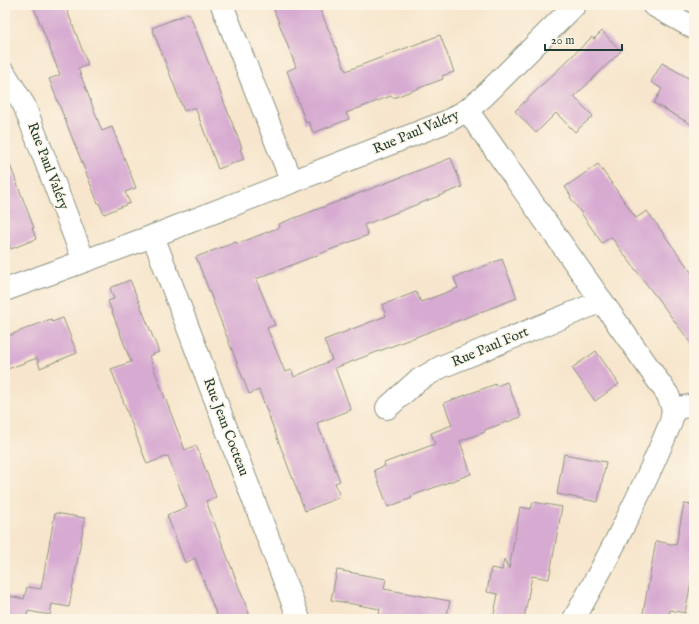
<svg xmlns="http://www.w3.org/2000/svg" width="699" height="624" font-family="'IM FELL English',serif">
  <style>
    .building { fill: #d7aad2 }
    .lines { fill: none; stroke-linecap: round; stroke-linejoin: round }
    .minor-casing { stroke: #8b9280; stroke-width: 24 }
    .minor { stroke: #fff; stroke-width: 22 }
    .labels { text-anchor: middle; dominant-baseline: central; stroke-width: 3; stroke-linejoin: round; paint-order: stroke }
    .street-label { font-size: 14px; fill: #1f3d34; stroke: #fcf5e5 }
  </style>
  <rect width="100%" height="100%" fill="#fcf5e5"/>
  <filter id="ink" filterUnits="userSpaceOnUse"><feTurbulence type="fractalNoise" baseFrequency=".025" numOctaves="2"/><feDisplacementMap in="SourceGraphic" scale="8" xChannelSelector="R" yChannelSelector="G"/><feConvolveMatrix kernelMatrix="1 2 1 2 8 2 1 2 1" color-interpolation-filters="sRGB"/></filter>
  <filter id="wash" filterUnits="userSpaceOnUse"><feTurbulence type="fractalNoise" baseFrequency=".012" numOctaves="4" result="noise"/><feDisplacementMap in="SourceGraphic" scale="16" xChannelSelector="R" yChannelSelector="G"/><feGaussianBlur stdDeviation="0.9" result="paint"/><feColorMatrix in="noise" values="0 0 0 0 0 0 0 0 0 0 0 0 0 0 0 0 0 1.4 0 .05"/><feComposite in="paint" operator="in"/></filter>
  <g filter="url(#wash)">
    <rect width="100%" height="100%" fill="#f7e6cd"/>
    <g id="blocks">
      <g class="building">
        <path d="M33,5H65L88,65L78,68L102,131L112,127L136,188L125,192L130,203L104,214L99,203H98L49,79L60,75Z"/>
        <path d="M272,5H318L346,71L440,35L454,72L442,76L443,79L393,98L391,96L346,113L349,119L313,133L309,122L306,123L287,71L296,67Z"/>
        <path d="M189,13L242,148L240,149L244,159L218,169L195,107L184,111L152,28Z"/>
        <path d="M602,31L621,51L574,97L593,116L575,132L556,113L536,133L515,111L592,37L594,39Z"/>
        <path d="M662,63L694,81V126L654,103L662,89L651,82Z"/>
        <path d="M7,157L34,228H32L36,239L11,249L5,235V158Z"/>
        <path d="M451,158L462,187L364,225L368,235L256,279L275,325L267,328L285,372L292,370L294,377L332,360L324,340L386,316L382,305L416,292L421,302L458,288L454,278L502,259L517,298L335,368L351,410L317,423L340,481L335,483L340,497L305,511L259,390L249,394L196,257L236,242L237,244L280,227L279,224Z"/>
        <path d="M598,164L636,218L647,211L694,276V347L611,237L602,243L570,197L571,196L565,187Z"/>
        <path d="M130,280L159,352L149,356L185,450L196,445L216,497L206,501L251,619H218L195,558L185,563L167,515L187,507L168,456L147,464L111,369L131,362L108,301L114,299L110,288Z"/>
        <path d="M63,318L77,353L40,368L37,358L5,370V337L51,319L52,322Z"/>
        <path d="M596,351L619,384L595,401L572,368Z"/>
        <path d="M507,382L521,417L484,430L485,432L460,441L471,474L411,496L412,498L388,507L374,470L385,466L384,463L435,444L431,433L452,425L444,403L496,384V386Z"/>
        <path d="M564,454L606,462L598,502L557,494Z"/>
        <path d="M533,502L562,507L549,579L532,576L524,619H493L498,594L487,592L491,568L502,570L504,559L509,569L520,507L531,509Z"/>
        <path d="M684,504L694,505V567L685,613L670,610L668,619H642L656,541L676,545Z"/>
        <path d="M55,513L85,518L69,607L52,604L50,615L28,611L26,619H5V595L24,599L27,587L41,589Z"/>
        <path d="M337,570L386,579L384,589L450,601L446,619H378L380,609L331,600Z"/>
      </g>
    </g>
  </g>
  <g filter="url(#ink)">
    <use href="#blocks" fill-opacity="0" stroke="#8b9280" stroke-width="1"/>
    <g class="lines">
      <defs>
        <g id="minor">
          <path d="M222,5L292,182"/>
          <path d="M653,5L694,28"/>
          <path d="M5,74L24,105L84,261"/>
          <path d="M467,110L668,395L673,409L671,422C643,490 610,555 574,619"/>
          <path d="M153,236L299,619"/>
          <path d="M5,290L153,236L448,121L467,110L483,97L575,5"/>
          <path d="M387,408L417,381L441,367L602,301"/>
          <path d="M673,409L694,405"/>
        </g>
      </defs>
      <use href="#minor" class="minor-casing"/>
      <use href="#minor" class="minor"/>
    </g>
  </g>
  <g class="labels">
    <g class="street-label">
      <text transform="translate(416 132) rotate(-23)">Rue Paul Valéry</text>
      <text transform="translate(48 166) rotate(69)">Rue Paul Valéry</text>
      <text transform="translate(490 347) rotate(-23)">Rue Paul Fort</text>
      <text transform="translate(226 427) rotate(69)">Rue Jean Cocteau</text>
    </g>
  </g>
  <rect width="699" height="624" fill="none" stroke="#fcf5e5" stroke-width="20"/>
  <path d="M545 44v6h77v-6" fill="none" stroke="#1f3d34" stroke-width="2"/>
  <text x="551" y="44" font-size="12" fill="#1f3d34" stroke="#fcf5e5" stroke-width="3" paint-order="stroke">20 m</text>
</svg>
